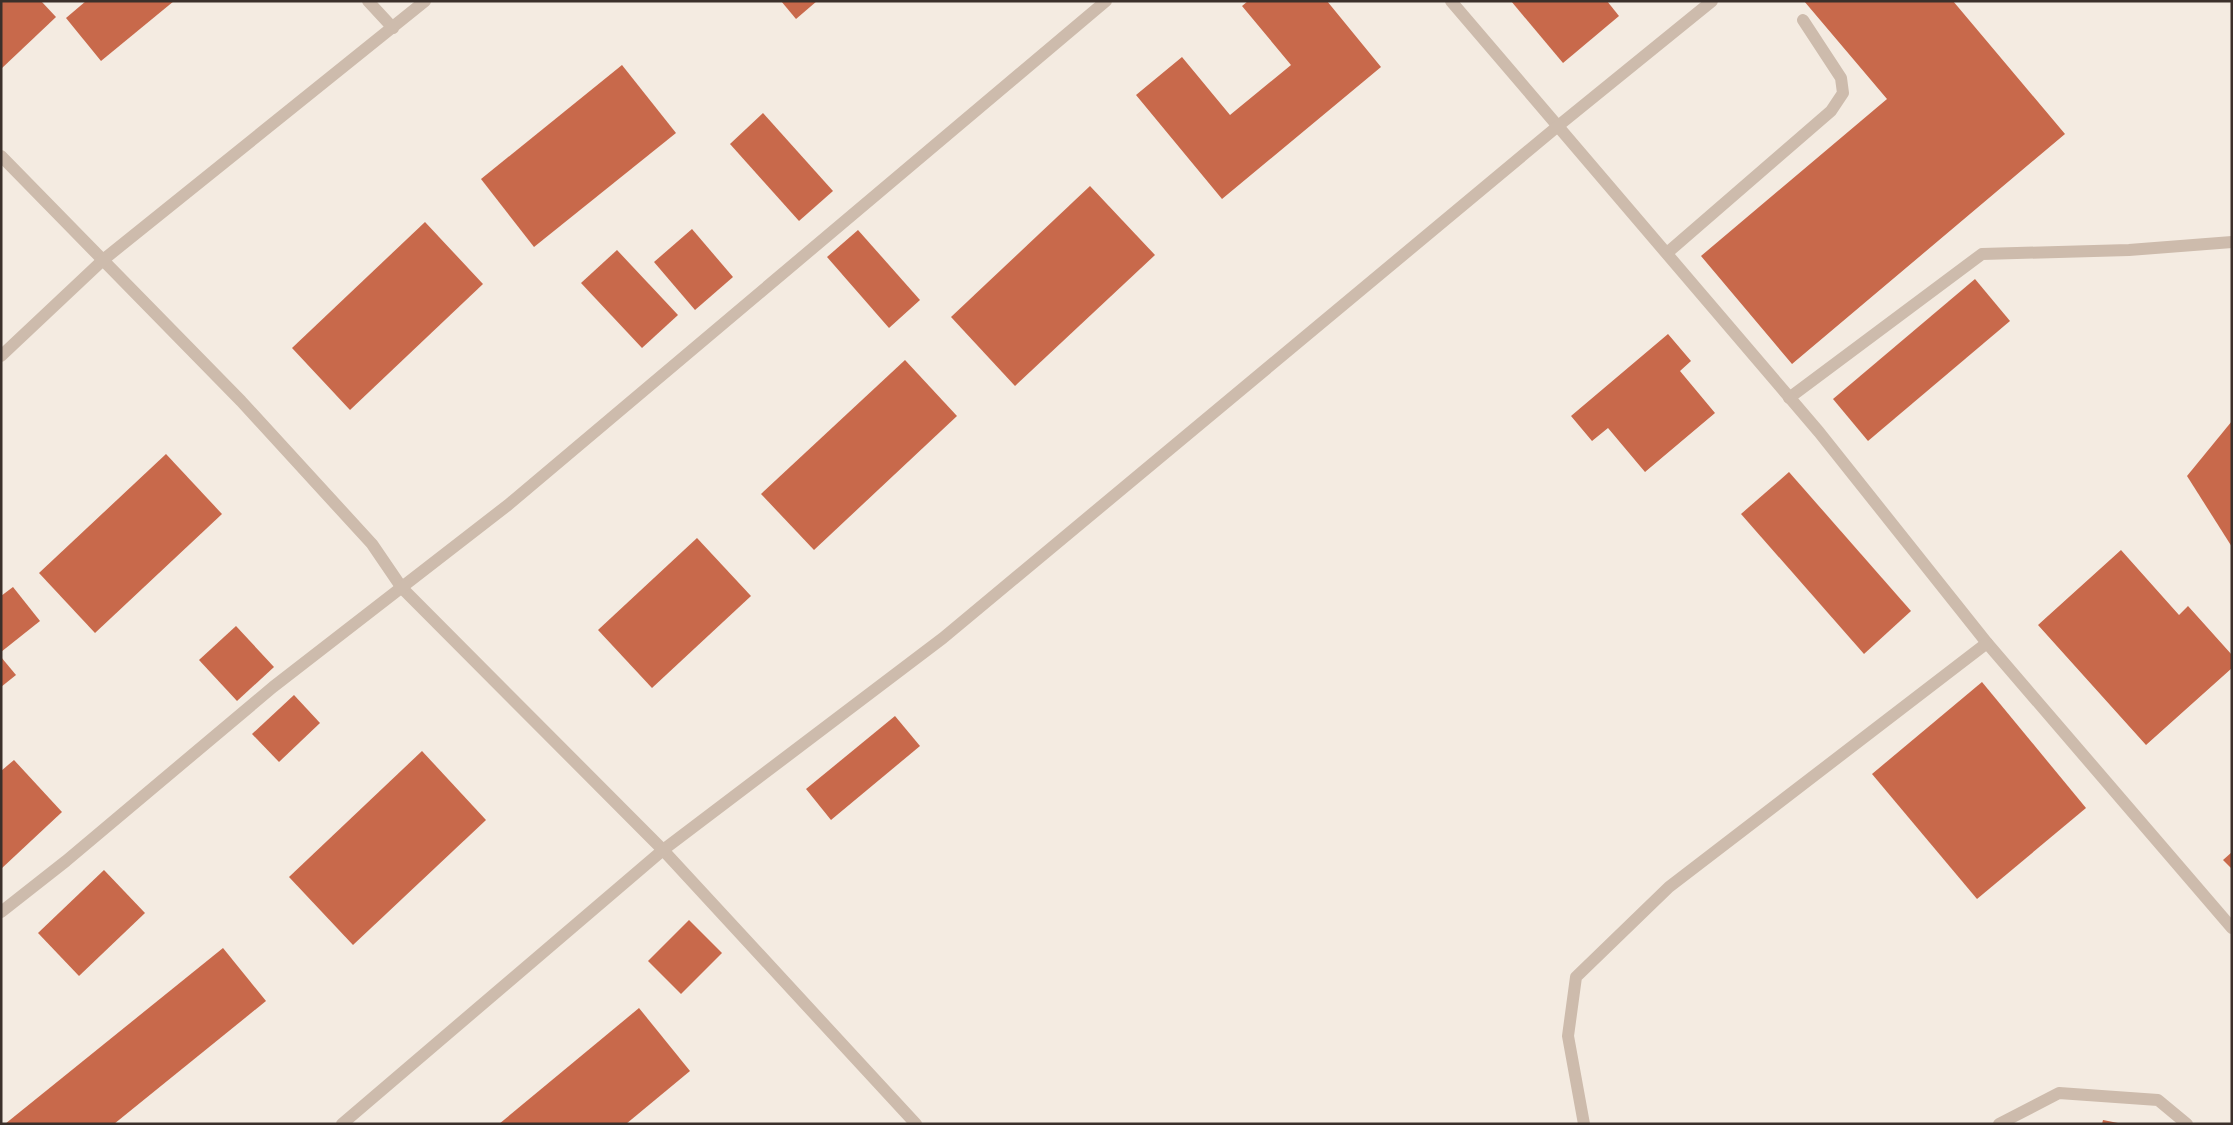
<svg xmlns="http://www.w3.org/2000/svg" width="2233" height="1125" font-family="Lato,sans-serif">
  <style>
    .building { fill: #c8694b }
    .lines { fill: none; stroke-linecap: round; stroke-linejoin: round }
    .service { stroke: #cdbbac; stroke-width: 12 }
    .minor { stroke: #cdbbac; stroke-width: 12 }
  </style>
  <rect width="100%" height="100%" fill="#f4ebe1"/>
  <g class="building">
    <path d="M1,1H41L56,17L1,69Z"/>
    <path d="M86,1H174L101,61L66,18Z"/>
    <path d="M781,1H817L796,19Z"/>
    <path d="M1248,1H1327L1381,67L1222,199L1136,95L1182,57L1230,115L1291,65L1242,6Z"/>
    <path d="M1511,1H1607L1619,16L1563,63Z"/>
    <path d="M1804,1H1953L2065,134L1792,364L1701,256L1887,99Z"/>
    <path d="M622,65L676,133L534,247L481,179Z"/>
    <path d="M763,113L833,191L799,221L730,144Z"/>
    <path d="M1090,186L1155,255L1015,386L951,317Z"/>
    <path d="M425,222L483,284L350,410L292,348Z"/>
    <path d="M692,229L733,277L695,310L654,262Z"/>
    <path d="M858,230L920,300L889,328L827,257Z"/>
    <path d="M617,250L678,315L642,348L581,283Z"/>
    <path d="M1975,279L2010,321L1868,441L1833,399Z"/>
    <path d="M1668,334L1691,361L1680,371L1715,413L1645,472L1608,428L1592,441L1571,416Z"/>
    <path d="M905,360L957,416L814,550L761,494Z"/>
    <path d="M2232,421V547L2187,476Z"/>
    <path d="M166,454L222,514L95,633L39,573Z"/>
    <path d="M1789,472L1911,611L1864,654L1741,514Z"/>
    <path d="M697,538L751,596L652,688L598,630Z"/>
    <path d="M2121,550L2179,615L2188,606L2232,655V668L2146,745L2038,625Z"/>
    <path d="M13,587L40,621L1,652V596Z"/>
    <path d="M236,626L274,667L237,701L199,660Z"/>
    <path d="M1,657L16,675L1,687Z"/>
    <path d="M1982,682L2086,808L1977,899L1872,774Z"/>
    <path d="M294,695L320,723L279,762L252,734Z"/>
    <path d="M895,716L920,746L831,820L806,789Z"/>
    <path d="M422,751L486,820L353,945L289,877Z"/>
    <path d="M14,760L62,812L1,869V771Z"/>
    <path d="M2232,852V869L2223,860Z"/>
    <path d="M104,870L145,913L79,976L38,933Z"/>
    <path d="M689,920L722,953L681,994L648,961Z"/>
    <path d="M223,948L266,1001L114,1124H5Z"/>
    <path d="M639,1008L690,1071L626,1124H499Z"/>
    <path d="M2103,1120L2118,1123V1124H2102Z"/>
  </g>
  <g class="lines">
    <g class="service">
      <path d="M1667,253L1831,111L1843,93L1841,78L1803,20"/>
      <path d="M1789,398L1982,254L2129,250L2232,242"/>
    </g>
    <g class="minor">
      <path d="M368,1L393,28"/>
      <path d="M1451,1L1819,432L1987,643L2232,928"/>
      <path d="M1,156L241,401L372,544L402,588L663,850L916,1124"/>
      <path d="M1,356L103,260L425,1"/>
      <path d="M1,912L66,861L273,687L508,505L1106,1"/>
      <path d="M342,1124L663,850L943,638L1558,126L1712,1"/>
      <path d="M1584,1124L1568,1036L1576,977L1669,887L1987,643"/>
      <path d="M1999,1124L2059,1093L2158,1100L2187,1124"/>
    </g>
  </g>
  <rect width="2233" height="1125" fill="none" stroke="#3b302b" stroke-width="5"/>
</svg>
